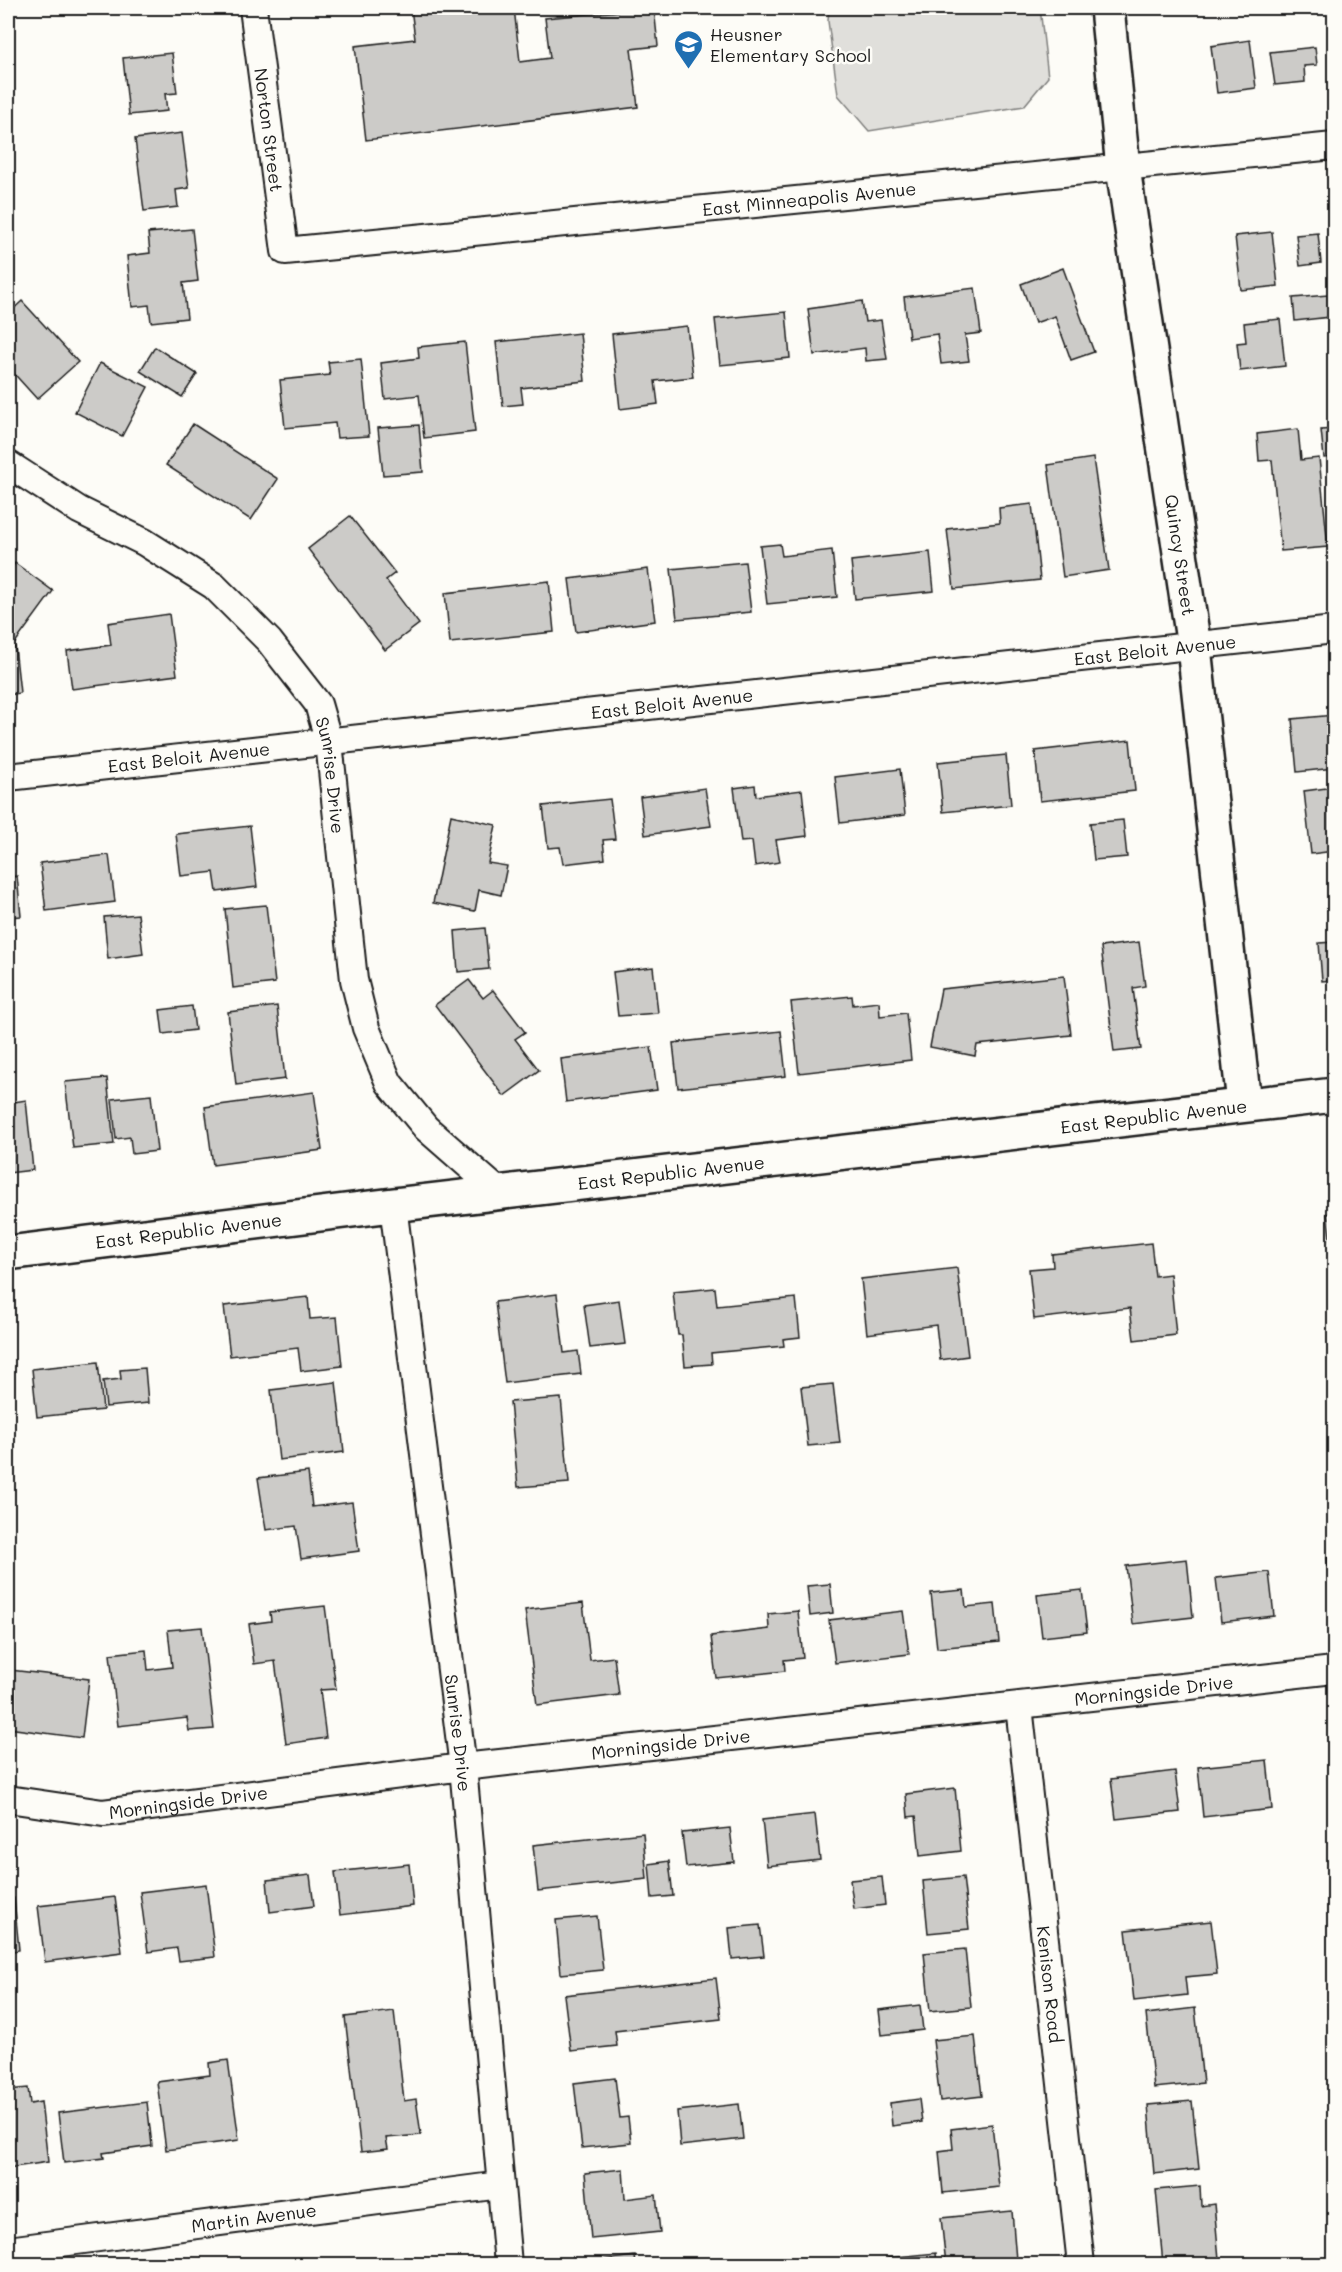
<svg xmlns="http://www.w3.org/2000/svg" width="1342" height="2272" font-family="Mali,sans-serif">
  <style>
    .green { fill: #e0dfdb; stroke: #7e7e7c; stroke-width: 1.5 }
    .building { fill: #cccbc8; stroke: #1c1c1c; stroke-width: 1.5 }
    .lines { fill: none; stroke-linecap: round; stroke-linejoin: round }
    .street-casing { stroke: #1c1c1c; stroke-width: 30 }
    .secondary-casing { stroke: #1c1c1c; stroke-width: 38 }
    .street { stroke: #fdfcf7; stroke-width: 26 }
    .secondary { stroke: #fdfcf7; stroke-width: 33 }
    .labels { text-anchor: middle; dominant-baseline: central; stroke-width: 5; stroke-linejoin: round; paint-order: stroke }
    .poi-label { font-size: 18px; fill: #1c1c1c; stroke: #fdfcf7; text-anchor: start }
    .street-label { font-size: 18px; fill: #1c1c1c; stroke: #fdfcf7 }
  </style>
  <rect width="100%" height="100%" fill="#fdfcf7"/>
  <filter id="ink" filterUnits="userSpaceOnUse"><feTurbulence type="fractalNoise" baseFrequency=".0167" numOctaves="2"/><feDisplacementMap in="SourceGraphic" scale="12" xChannelSelector="R" yChannelSelector="G"/><feConvolveMatrix kernelMatrix="1 2 1 2 8 2 1 2 1" color-interpolation-filters="sRGB"/></filter>
  <g filter="url(#ink)">
    <path class="green" d="M829,8H1040L1048,77L1024,106L869,131L838,95L828,21Z"/>
    <g class="building">
      <path d="M80,8H125V9L81,14Z"/>
      <path d="M411,8H514L520,62L550,58L545,18L654,8L658,46L631,49L638,107L366,140L355,46L415,39Z"/>
      <path d="M1250,40L1256,88L1217,93L1211,46Z"/>
      <path d="M1315,47L1317,65L1304,66L1305,82L1275,85L1270,52Z"/>
      <path d="M172,53L177,93L165,94L167,111L129,115L123,58Z"/>
      <path d="M182,133L189,188L176,190L178,207L144,211L135,139Z"/>
      <path d="M192,229L198,281L183,283L187,318L151,322L149,305L132,307L127,256L150,253L148,233Z"/>
      <path d="M1272,232L1278,286L1241,290L1235,236Z"/>
      <path d="M1318,233L1321,263L1300,266L1296,235Z"/>
      <path d="M1063,268L1094,352L1071,360L1055,316L1035,323L1021,284Z"/>
      <path d="M975,288L981,333L965,335L969,361L941,364L937,334L909,338L904,297Z"/>
      <path d="M1328,295L1330,317L1295,321L1293,298Z"/>
      <path d="M22,301L78,362L37,399L8,367V314Z"/>
      <path d="M862,301L865,322L881,320L887,359L866,361L865,348L814,355L808,309Z"/>
      <path d="M786,312L790,358L720,365L715,319Z"/>
      <path d="M1280,319L1285,366L1240,371L1237,343L1246,342L1244,323Z"/>
      <path d="M687,326L693,377L655,381L658,404L620,409L612,334Z"/>
      <path d="M580,333L585,381L521,388L523,404L503,406L496,342Z"/>
      <path d="M465,342L475,432L424,438L419,395L385,399L381,363L419,358L418,347Z"/>
      <path d="M155,347L197,374L182,397L140,371Z"/>
      <path d="M361,359L369,436L337,438L335,423L285,428L280,380L330,375L328,362Z"/>
      <path d="M100,363L148,387L122,436L75,412Z"/>
      <path d="M193,424L278,479L251,520L166,465Z"/>
      <path d="M419,425L423,472L383,475L378,428Z"/>
      <path d="M1298,429L1301,460L1319,458L1328,547L1281,551L1272,460L1259,461L1257,434Z"/>
      <path d="M1334,429V457L1324,458L1321,430Z"/>
      <path d="M1093,458L1109,570L1063,577L1048,465Z"/>
      <path d="M1032,504L1040,580L954,589L947,529L1000,523L999,508Z"/>
      <path d="M350,516L395,573L386,580L419,624L385,650L308,549Z"/>
      <path d="M780,544L782,556L832,550L837,597L767,604L760,546Z"/>
      <path d="M930,552L934,591L855,599L851,561Z"/>
      <path d="M745,562L751,612L677,619L671,569Z"/>
      <path d="M15,563L53,591L12,647L8,644V573Z"/>
      <path d="M648,569L655,621L576,632L569,579Z"/>
      <path d="M549,581L554,632L450,643L445,593Z"/>
      <path d="M169,614L177,675L72,689L67,651L111,645L108,623Z"/>
      <path d="M15,647L20,693L8,695V648Z"/>
      <path d="M1334,715V768L1297,772L1292,719Z"/>
      <path d="M1130,740L1135,791L1040,801L1035,751Z"/>
      <path d="M1006,755L1011,805L943,812L938,762Z"/>
      <path d="M900,769L905,815L840,823L835,777Z"/>
      <path d="M755,785L756,796L802,790L807,836L776,840L780,862L755,866L752,841L741,842L734,788Z"/>
      <path d="M1334,787V851L1311,854L1304,791Z"/>
      <path d="M705,788L711,826L645,835L640,797Z"/>
      <path d="M610,799L615,839L603,840L605,859L563,864L560,847L548,848L543,806Z"/>
      <path d="M451,815L496,825L488,863L507,866L501,895L479,890L475,911L433,903Z"/>
      <path d="M1123,820L1127,857L1094,860L1090,823Z"/>
      <path d="M250,826L257,887L217,892L214,872L181,876L176,834Z"/>
      <path d="M109,855L115,902L46,911L40,863Z"/>
      <path d="M17,876L21,916L8,917V877Z"/>
      <path d="M266,905L275,983L233,988L225,909Z"/>
      <path d="M138,914L143,954L108,959L104,917Z"/>
      <path d="M485,928L489,969L458,972L455,931Z"/>
      <path d="M1139,942L1145,986L1133,988L1141,1049L1114,1052L1101,947Z"/>
      <path d="M1334,942V980L1322,981L1319,943Z"/>
      <path d="M653,967L658,1013L618,1016L613,972Z"/>
      <path d="M1064,976L1071,1035L977,1045L975,1056L930,1047L941,989Z"/>
      <path d="M469,980L483,998L493,990L525,1032L515,1039L539,1070L504,1096L435,1005Z"/>
      <path d="M852,996L853,1005L879,1002L880,1016L906,1013L911,1060L799,1073L791,1002Z"/>
      <path d="M192,1006L195,1030L163,1034L160,1010Z"/>
      <path d="M277,1006L285,1079L236,1085L228,1012Z"/>
      <path d="M781,1031L786,1076L678,1088L673,1043Z"/>
      <path d="M651,1047L657,1090L566,1102L561,1059Z"/>
      <path d="M107,1078L114,1144L73,1148L65,1082Z"/>
      <path d="M314,1092L322,1150L213,1165L205,1107Z"/>
      <path d="M151,1095L157,1151L132,1154L130,1137L116,1139L112,1099Z"/>
      <path d="M26,1100L33,1170L8,1173V1103Z"/>
      <path d="M1334,1213V1271L1327,1214Z"/>
      <path d="M1151,1243L1155,1276L1170,1274L1176,1335L1134,1340L1130,1308L1034,1319L1029,1269L1053,1267L1052,1254Z"/>
      <path d="M957,1268L968,1356L940,1360L936,1325L867,1334L861,1279Z"/>
      <path d="M715,1288L717,1306L796,1298L800,1337L783,1339L784,1346L711,1353L712,1364L685,1366L682,1335H678L673,1292Z"/>
      <path d="M557,1294L564,1353L578,1351L581,1374L505,1383L495,1302Z"/>
      <path d="M308,1297L310,1319L337,1317L342,1366L301,1371L298,1348L230,1356L224,1306Z"/>
      <path d="M619,1300L625,1344L590,1348L584,1305Z"/>
      <path d="M98,1362L103,1410L37,1417L32,1369Z"/>
      <path d="M145,1368L148,1403L106,1407L103,1381L121,1379L120,1370Z"/>
      <path d="M336,1382L344,1452L279,1460L271,1390Z"/>
      <path d="M833,1384L840,1443L808,1446L801,1387Z"/>
      <path d="M561,1398L569,1483L518,1487L510,1402Z"/>
      <path d="M308,1472L312,1507L352,1502L359,1551L301,1559L296,1526L266,1530L258,1478Z"/>
      <path d="M1334,1556V1601H1331L1327,1557Z"/>
      <path d="M1187,1559L1193,1617L1133,1624L1126,1566Z"/>
      <path d="M1269,1572L1274,1616L1221,1622L1216,1578Z"/>
      <path d="M830,1584L833,1613L810,1616L807,1586Z"/>
      <path d="M964,1590L966,1607L995,1604L999,1642L937,1648L931,1593Z"/>
      <path d="M1082,1590L1087,1632L1042,1637L1037,1595Z"/>
      <path d="M583,1603L590,1660L614,1657L619,1695L537,1705L525,1610Z"/>
      <path d="M325,1606L336,1689L320,1690L326,1738L286,1744L275,1661L254,1664L249,1624L271,1621L270,1612Z"/>
      <path d="M798,1611L803,1658L784,1660L785,1671L716,1678L711,1636L769,1629L768,1614Z"/>
      <path d="M903,1611L909,1654L835,1663L829,1620Z"/>
      <path d="M202,1627L214,1729L189,1731L187,1718L118,1726L110,1654L146,1650L148,1670L172,1667L168,1630Z"/>
      <path d="M10,1670L89,1679L82,1738L8,1728Z"/>
      <path d="M1334,1753V1812L1328,1754Z"/>
      <path d="M1267,1760L1272,1809L1203,1817L1198,1767Z"/>
      <path d="M1175,1771L1180,1812L1116,1819L1111,1779Z"/>
      <path d="M955,1788L961,1851L920,1856L916,1816L908,1817L906,1794Z"/>
      <path d="M815,1814L820,1860L767,1866L762,1820Z"/>
      <path d="M730,1828L734,1862L686,1867L682,1833Z"/>
      <path d="M643,1833L647,1879L538,1891L533,1845Z"/>
      <path d="M669,1861L673,1896L652,1898L649,1864Z"/>
      <path d="M409,1864L413,1906L340,1915L335,1872Z"/>
      <path d="M310,1875L314,1906L270,1912L267,1880Z"/>
      <path d="M882,1877L885,1905L854,1909L850,1880Z"/>
      <path d="M963,1877L969,1929L928,1933L923,1881Z"/>
      <path d="M206,1884L215,1957L179,1961L177,1948L148,1952L140,1892Z"/>
      <path d="M115,1897L122,1952L45,1962L38,1906Z"/>
      <path d="M14,1898L19,1950L8,1952V1899Z"/>
      <path d="M597,1916L603,1970L561,1974L556,1920Z"/>
      <path d="M1211,1921L1217,1974L1185,1977L1187,1995L1134,2001L1126,1930Z"/>
      <path d="M760,1925L764,1956L732,1959L729,1928Z"/>
      <path d="M965,1949L971,2007L930,2011L924,1953Z"/>
      <path d="M716,1978L721,2019L615,2031L617,2046L571,2051L564,1995Z"/>
      <path d="M920,2005L923,2030L882,2035L879,2010Z"/>
      <path d="M1195,2008L1203,2083L1154,2088L1146,2014Z"/>
      <path d="M394,2011L404,2101L416,2099L421,2135L386,2138L388,2149L361,2152L345,2017Z"/>
      <path d="M975,2036L982,2096L940,2101L933,2040Z"/>
      <path d="M228,2060L239,2140L166,2150L157,2082L210,2075L209,2063Z"/>
      <path d="M615,2078L620,2118L628,2117L631,2143L582,2148L574,2083Z"/>
      <path d="M28,2088L30,2104L41,2102L48,2162L8,2168V2090Z"/>
      <path d="M919,2099L922,2122L892,2126L890,2103Z"/>
      <path d="M1192,2101L1199,2169L1154,2174L1148,2105Z"/>
      <path d="M147,2102L152,2146L103,2153L104,2158L64,2163L58,2113Z"/>
      <path d="M739,2104L743,2139L680,2146L677,2111Z"/>
      <path d="M992,2124L999,2187L943,2193L939,2151L953,2149L951,2129Z"/>
      <path d="M623,2169L625,2199L656,2195L660,2232L591,2239L585,2173Z"/>
      <path d="M1200,2186L1201,2206L1214,2204L1219,2259L1163,2264L1156,2190Z"/>
      <path d="M1012,2211L1016,2260L1007,2261V2264H946L941,2218Z"/>
      <path d="M936,2253L937,2264H889L888,2258Z"/>
      <path d="M635,2256L636,2264H594V2261Z"/>
    </g>
    <g class="lines">
      <defs>
        <g id="street">
          <path id="s1" d="M253,8L285,251L1334,146"/>
          <path id="s2" d="M8,464L79,510L144,542L214,586L269,641L318,704L329,742L354,980L366,1028L389,1083L426,1128L499,1192"/>
          <path id="s3" d="M8,777L1334,630"/>
          <path id="s4" d="M393,1205L463,1767L508,2264"/>
          <path id="s5" d="M1019,1706L1081,2264"/>
          <path id="s6" d="M8,1799L103,1813L463,1767L1334,1670"/>
          <path id="s7" d="M8,2250L500,2185"/>
        </g>
        <g id="secondary">
          <path id="s8" d="M1107,8L1123,168L1194,647L1244,1104"/>
          <path id="s9" d="M8,1253L393,1205L1334,1095"/>
        </g>
      </defs>
      <use href="#street" class="street-casing"/>
      <use href="#secondary" class="secondary-casing"/>
      <use href="#street" class="street"/>
      <use href="#secondary" class="secondary"/>
    </g>
  </g>
  <defs>
    <symbol id="school-pin" viewBox="-11 -11 22 30"><path d="M0 17L-7.5 6A9.5 9.5 0 1 1 7.5 6Z" fill="#1f6fb2" stroke="#fdfcf7"/><path d="M0-5L7-2L0 1L-7-2ZM-4 1L0 2.5L4 1V4Q0 6-4 4Z" fill="#fff"/></symbol>
  </defs>
  <g fill-rule="evenodd">
    <use href="#school-pin" x="672" y="28" width="33" height="45"/>
  </g>
  <g class="labels">
    <g class="poi-label">
      <text x="710" y="34">Heusner<tspan x="710" dy="21">Elementary School</tspan></text>
    </g>
    <g class="street-label">
      <text stroke="none"><textPath href="#s1" startOffset="123">Norton Street</textPath></text>
      <text stroke="none"><textPath href="#s1" startOffset="772">East Minneapolis Avenue</textPath></text>
      <text stroke="none"><textPath href="#s8" startOffset="552">Quincy Street</textPath></text>
      <text stroke="none"><textPath href="#s3" startOffset="1154">East Beloit Avenue</textPath></text>
      <text stroke="none"><textPath href="#s3" startOffset="668">East Beloit Avenue</textPath></text>
      <text stroke="none"><textPath href="#s3" startOffset="182">East Beloit Avenue</textPath></text>
      <text stroke="none"><textPath href="#s2" startOffset="470">Sunrise Drive</textPath></text>
      <text stroke="none"><textPath href="#s9" startOffset="1154">East Republic Avenue</textPath></text>
      <text stroke="none"><textPath href="#s9" startOffset="668">East Republic Avenue</textPath></text>
      <text stroke="none"><textPath href="#s9" startOffset="182">East Republic Avenue</textPath></text>
      <text stroke="none"><textPath href="#s6" startOffset="1154">Morningside Drive</textPath></text>
      <text stroke="none"><textPath href="#s4" startOffset="532">Sunrise Drive</textPath></text>
      <text stroke="none"><textPath href="#s6" startOffset="668">Morningside Drive</textPath></text>
      <text stroke="none"><textPath href="#s6" startOffset="182">Morningside Drive</textPath></text>
      <text stroke="none"><textPath href="#s5" startOffset="280">Kenison Road</textPath></text>
      <text stroke="none"><textPath href="#s7" startOffset="248">Martin Avenue</textPath></text>
    </g>
  </g>
  <rect width="1342" height="2272" fill="none" stroke="#fdfcf7" stroke-width="30"/>
  <rect x="15" y="15" width="1312" height="2242" fill="none" stroke="#1c1c1c" stroke-width="2" filter="url(#ink)"/>
</svg>
